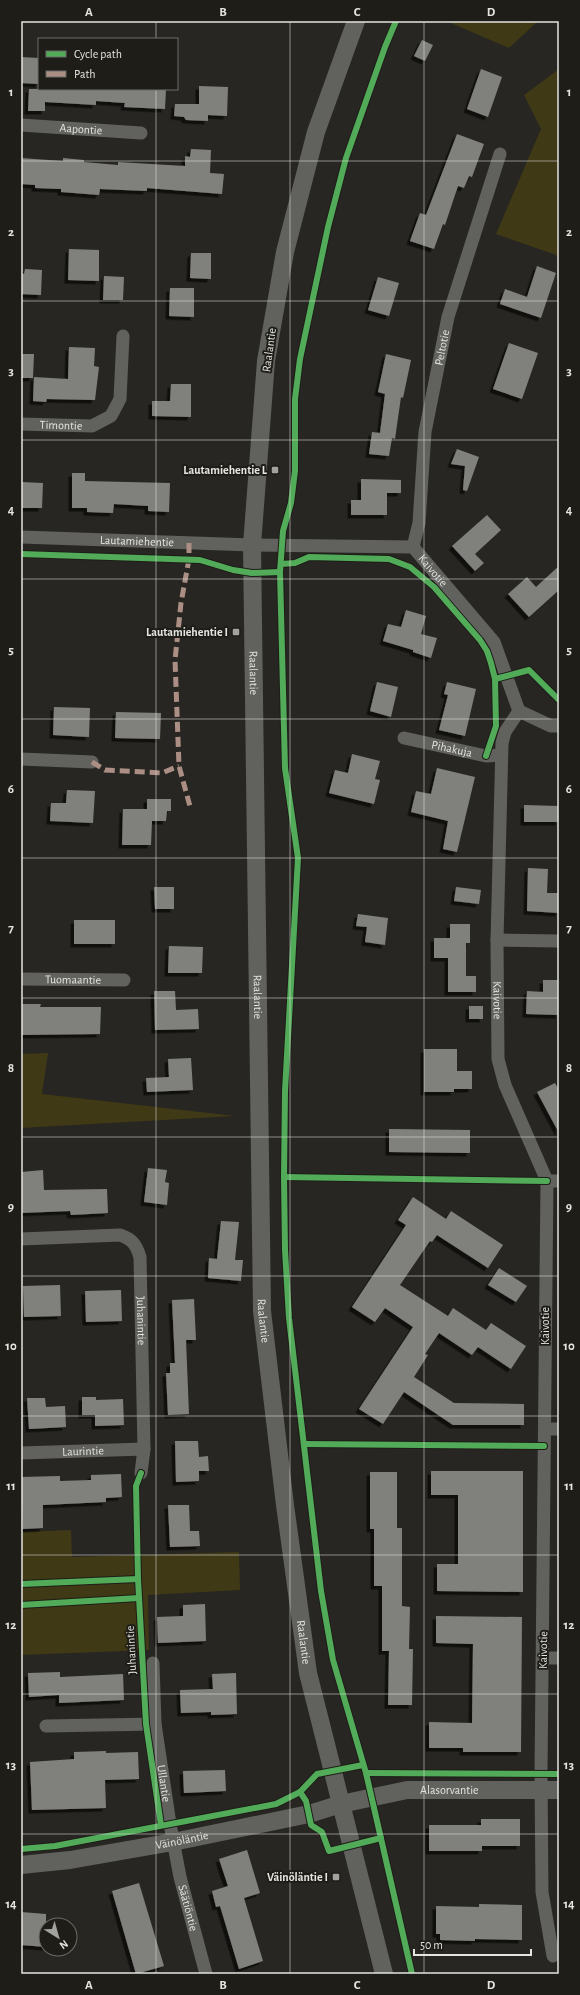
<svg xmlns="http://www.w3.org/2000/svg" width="580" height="1995" font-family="'Alegreya Sans',sans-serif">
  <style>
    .green { fill: #403915 }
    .building { fill: #80807d; filter: url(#shadow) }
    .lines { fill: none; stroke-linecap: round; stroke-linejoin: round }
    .street { stroke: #61615e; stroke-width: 13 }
    .secondary { stroke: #61615e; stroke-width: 18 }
    .quiet { stroke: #ac8f84; stroke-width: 5; stroke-dasharray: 10 5; stroke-linecap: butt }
    .cycleway-casing { stroke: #1e1d18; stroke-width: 8 }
    .cycleway { stroke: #51ab58; stroke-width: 6 }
    .grid { fill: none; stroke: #e4e4e0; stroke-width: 1; stroke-opacity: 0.55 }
    .poi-dot { fill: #a2a29e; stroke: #1e1d18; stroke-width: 1.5 }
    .labels { text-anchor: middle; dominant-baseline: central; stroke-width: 4; stroke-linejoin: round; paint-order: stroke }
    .street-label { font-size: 12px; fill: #e4e4e0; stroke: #1e1d18 }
    .poi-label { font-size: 12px; font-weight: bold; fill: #e4e4e0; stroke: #1e1d18; text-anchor: end }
    .neatline { fill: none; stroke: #e4e4e0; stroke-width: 1.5 }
    .grid-label { font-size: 13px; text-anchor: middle; font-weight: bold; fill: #e4e4e0 }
  </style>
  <defs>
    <filter id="shadow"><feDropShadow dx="-3.5" dy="3.5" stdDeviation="0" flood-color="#0009"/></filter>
  </defs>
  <rect width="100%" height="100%" fill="#272622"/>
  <g class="green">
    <path d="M446,21H538L509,48Z"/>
    <path d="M559,69V256L496,234L541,129L524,95Z"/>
    <path d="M48,1053L42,1094L235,1116L21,1128V1054Z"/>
    <path d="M71,1530L72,1557L239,1552L240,1590L148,1595L149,1650L21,1655V1532Z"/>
  </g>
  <g class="building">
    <path d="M422,40L433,45L425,61L414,56Z"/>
    <path d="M21,57L39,58V84L21,83Z"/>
    <path d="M481,69L502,77L488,117L467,109Z"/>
    <path d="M199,86L228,87L227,116L208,115V121L186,120L184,117L174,116L175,104H199Z"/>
    <path d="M29,89H166L165,109L124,107L125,103L96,101V105L45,102V111H28Z"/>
    <path d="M457,134L484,144L472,177L469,176L464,188L458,186L445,225L443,224L434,249L410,241L420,213L426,215Z"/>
    <path d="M191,149L211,150L210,173L224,174L222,194L147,188V191L100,189L99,195L61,192V189L35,188V185L21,184V158L63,161V158L84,160V162L118,165V162L185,166V156L190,157Z"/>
    <path d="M69,249L99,250V281L68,280Z"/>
    <path d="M191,253H211V279L190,278Z"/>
    <path d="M537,266L556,273L541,318L500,304L505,289L527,297Z"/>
    <path d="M25,269L42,270L41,295L21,294V273L24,274Z"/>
    <path d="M104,276L124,277L123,300H103Z"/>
    <path d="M378,277L399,283L389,316L368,310Z"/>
    <path d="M170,288H194V317L169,316Z"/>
    <path d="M509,343L538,353L522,399L493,389Z"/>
    <path d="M69,347L95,348L94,366L99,367L95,400L47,399L46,402L33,401L34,377L68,379Z"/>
    <path d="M21,354H34L33,378H21Z"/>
    <path d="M386,354L411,360L403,398L401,397L395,439L392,438L389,456L369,454L372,432L380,433L385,394L378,392Z"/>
    <path d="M171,384H191V417L152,416V401H170Z"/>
    <path d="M457,449L479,457L467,491L463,490L465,466L451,464Z"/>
    <path d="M72,473H85V481L170,483L169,512L148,511V506L114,504L113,513L87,512V508H72Z"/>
    <path d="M361,479L401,480V493H387V515H351V500H361Z"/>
    <path d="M21,482L43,483L42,508H21Z"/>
    <path d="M487,515L501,530L475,554L484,563L475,571L452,546Z"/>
    <path d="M559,566V590L529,617L508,594L527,577L536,587Z"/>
    <path d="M406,610L426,616L421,634L437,638L431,658L413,652V650L383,641L388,624L401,627Z"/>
    <path d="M377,682L398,687L391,717L370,711Z"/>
    <path d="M447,682L476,689L465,736L439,730L448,695L444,694Z"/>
    <path d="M54,707L90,708L89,737L53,735Z"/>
    <path d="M116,712L161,713L160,739L115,738Z"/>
    <path d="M352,754L380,761L375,779L380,780L374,804L329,793L335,770L348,773Z"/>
    <path d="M437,768L475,777L457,852L443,849L448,821L411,812L416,791L431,794Z"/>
    <path d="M67,790L95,791L93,823L50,821L51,803H66Z"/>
    <path d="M147,799H171V811H167L166,821H152L151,845H122L123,809H147Z"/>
    <path d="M524,805L559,806V822H524Z"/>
    <path d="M528,868L548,869L547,893H559V913L527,911Z"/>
    <path d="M154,887H174V909H155Z"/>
    <path d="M456,887L481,890L479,904L454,901Z"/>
    <path d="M358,914L388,918L385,945L365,942L367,927L356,926Z"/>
    <rect x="74" y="920" width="41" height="24"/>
    <path d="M450,924H470V943H466V976H476V992H448V958H434V938H450Z"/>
    <path d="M169,946L203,947L202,973H168Z"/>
    <path d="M543,980H559V1015L526,1014L527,991L543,992Z"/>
    <path d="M154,991H175L176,1010L198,1009L199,1029L155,1030Z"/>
    <path d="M21,1004H41L40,1007H101L100,1034L21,1035Z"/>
    <rect x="469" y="1006" width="14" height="13"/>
    <path d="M424,1049H457V1071H472V1089H454V1092H424Z"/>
    <path d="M191,1058L193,1090L147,1092L146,1078L169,1077L168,1059Z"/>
    <path d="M555,1083L559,1090V1133L537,1092Z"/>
    <path d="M389,1129L470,1130V1153L389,1152Z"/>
    <path d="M148,1168L167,1170L165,1182L169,1183L167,1205L144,1202Z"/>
    <path d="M43,1170L44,1190L107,1189L108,1213L71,1215L70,1211L21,1213V1172Z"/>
    <path d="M413,1197L446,1219L451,1211L503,1245L488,1268L437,1235L432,1242L430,1241L400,1285L448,1316L453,1308L486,1330L491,1323L526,1346L511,1369L478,1347L472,1355L439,1333L425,1354L428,1355L414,1377L454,1403L524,1404V1425H453L404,1392L383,1424L359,1409L413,1327L385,1308L375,1322L352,1307L406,1225L398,1220Z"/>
    <path d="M221,1221L239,1222L235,1260H243L241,1281L208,1278L209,1258L217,1259Z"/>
    <path d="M499,1268L527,1286L516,1302L488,1285Z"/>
    <path d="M60,1285L61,1316L24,1317L23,1286Z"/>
    <path d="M121,1290L122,1321L86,1322L85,1291Z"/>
    <path d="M194,1299L196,1340H186L189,1414L168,1415L166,1373H170V1363H175L172,1300Z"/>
    <path d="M82,1397H96V1400L123,1399L124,1425L95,1426V1415H82Z"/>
    <path d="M27,1398H45L46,1407L65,1406L66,1427L29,1429Z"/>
    <path d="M175,1441H198L199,1457L208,1456L209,1471H199V1481L176,1482Z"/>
    <path d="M431,1471H523V1592L437,1591V1564H458V1495H431Z"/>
    <path d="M370,1472H397V1528H402V1606L410,1607L409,1649H413L412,1705H388L389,1651H382V1586H374V1529H370Z"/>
    <path d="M121,1474L122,1497L106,1498V1502L43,1505V1528L23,1529L21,1477L60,1476V1481L91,1480V1475Z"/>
    <path d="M168,1505H189L190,1531H199L200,1546L170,1547Z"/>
    <path d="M205,1604L206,1641L158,1643L157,1617L183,1616V1605Z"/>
    <path d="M436,1616L522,1617L521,1752H463V1748H429V1722L472,1723L473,1644L436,1643Z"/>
    <path d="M60,1672V1677L123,1674L124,1700L59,1703V1695L29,1697L28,1673Z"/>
    <path d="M236,1673L237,1714L211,1715V1712L181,1713L180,1690L213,1689L212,1674Z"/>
    <path d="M106,1751V1753L138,1752L139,1779L105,1780L106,1808L32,1810L30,1762L74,1759V1752Z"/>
    <path d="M225,1770L226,1791L184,1793L183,1771Z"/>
    <path d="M481,1819H520V1846H482V1851H429V1825H481Z"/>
    <path d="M247,1850L260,1893L244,1898L263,1961L239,1969L220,1906L216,1907L212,1891L228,1886L219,1859Z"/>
    <path d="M139,1883L164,1966L136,1974L112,1891Z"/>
    <path d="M479,1904L522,1905V1940L475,1939V1941L440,1940V1934H436V1906L479,1907Z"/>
    <path d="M21,1912L46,1914V1947L21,1945Z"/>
  </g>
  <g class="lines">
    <g class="street">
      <path id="s1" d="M21,125L141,133"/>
      <path id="s2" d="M21,424L92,426L111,416L120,399L123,336"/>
      <path id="s3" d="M21,537L252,545L413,547L494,642L519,711L551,726H559"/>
      <path id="s4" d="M413,547L419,523L425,432L448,317L500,154"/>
      <path id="s5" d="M519,711L505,732L502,743L497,940L498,1059L505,1085L547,1181L541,1773L542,1892L553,1956"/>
      <path id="s6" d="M404,738L486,756L501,755"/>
      <path d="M21,759L92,762"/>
      <path d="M497,940L559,941"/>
      <path id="s7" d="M21,979L124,980"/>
      <path d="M547,1181H559"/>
      <path id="s8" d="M21,1239L120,1235C132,1239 136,1244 140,1257L144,1449L141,1473"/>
      <path d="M545,1429H559"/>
      <path id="s9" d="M21,1453L144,1449"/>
      <path d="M543,1658H559"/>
      <path id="s10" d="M153,1663L155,1724L170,1824L180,1877L206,1974"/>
      <path d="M46,1726L155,1724"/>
    </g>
    <g class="secondary">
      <path id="s11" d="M356,21L316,132L285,252L266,361L252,545L262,1311L285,1505L308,1673L384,1974"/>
      <path id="s12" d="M21,1865L70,1860L173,1842L309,1814L341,1804L407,1790H559"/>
    </g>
    <g class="quiet">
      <path d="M189,543V559L181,603L175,660L179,766L191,810"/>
      <path d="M92,762L105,770L162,773L179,766"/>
    </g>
    <defs>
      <g id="cycleway">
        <path d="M396,21L385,47L346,158L328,227L300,359L295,399V471L291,503L283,531L280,572L285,768L298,858L285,1091L284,1177L285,1250L289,1318L321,1591L333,1660L366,1773L412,1974"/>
        <path d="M21,554L200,560L233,570L252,573L280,572"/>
        <path d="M281,564L295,563L309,557L389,559L410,567L434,587L480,640L487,651L491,663L495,679L496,726L486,756"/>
        <path d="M495,679L529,670L559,700"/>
        <path d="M284,1177L547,1181"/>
        <path d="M304,1444L544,1446"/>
        <path d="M141,1473L136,1486L138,1579L146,1724L161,1825"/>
        <path d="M21,1584L138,1579"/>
        <path d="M21,1605L139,1598"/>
        <path d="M366,1773L559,1774"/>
        <path d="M300,1792L306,1801L311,1825L322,1832L329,1851L381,1838"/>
        <path d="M21,1849L55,1846L276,1804L300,1792L317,1774L363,1765"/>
      </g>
    </defs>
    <use href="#cycleway" class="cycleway-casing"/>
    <use href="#cycleway" class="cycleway"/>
  </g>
  <path class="grid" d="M156,21V39M290,21V1974M424,21V1974M156,89V1974M21,161H559M21,301H559M21,440H559M21,579H559M21,719H559M21,858H559M21,998H559M21,1137H559M21,1276H559M21,1416H559M21,1555H559M21,1694H559M21,1834H559"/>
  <g class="poi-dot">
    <rect x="271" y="466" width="8" height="8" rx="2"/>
    <rect x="232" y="628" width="8" height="8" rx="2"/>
    <rect x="332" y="1873" width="8" height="8" rx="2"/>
  </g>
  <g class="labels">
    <g class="street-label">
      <text stroke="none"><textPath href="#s1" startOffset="60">Aapontie</textPath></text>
      <text stroke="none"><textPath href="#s4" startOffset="202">Peltotie</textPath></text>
      <text transform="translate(269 350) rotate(-82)">Raalantie</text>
      <text stroke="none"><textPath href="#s2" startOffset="40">Timontie</textPath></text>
      <text stroke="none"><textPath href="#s3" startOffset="116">Lautamiehentie</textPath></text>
      <text stroke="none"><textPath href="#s3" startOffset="423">Kaivotie</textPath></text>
      <text stroke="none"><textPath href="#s11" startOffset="665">Raalantie</textPath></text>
      <text stroke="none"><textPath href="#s6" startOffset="49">Pihakuja</textPath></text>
      <text stroke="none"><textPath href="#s7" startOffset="52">Tuomaantie</textPath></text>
      <text stroke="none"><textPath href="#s11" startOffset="989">Raalantie</textPath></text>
      <text stroke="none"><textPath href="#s5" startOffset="294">Kaivotie</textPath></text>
      <text stroke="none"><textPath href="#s8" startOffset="194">Juhanintie</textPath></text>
      <text stroke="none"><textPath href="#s11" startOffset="1313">Raalantie</textPath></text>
      <text transform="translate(545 1326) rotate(-90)">Kaivotie</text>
      <text stroke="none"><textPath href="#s9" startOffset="62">Laurintie</textPath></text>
      <text stroke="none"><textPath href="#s11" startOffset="1637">Raalantie</textPath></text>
      <text transform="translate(131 1650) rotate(-93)">Juhanintie</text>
      <text transform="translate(543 1650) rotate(-89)">Kaivotie</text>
      <text stroke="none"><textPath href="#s10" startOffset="121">Ullantie</textPath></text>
      <text stroke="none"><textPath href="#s12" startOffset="436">Alasorvantie</textPath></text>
      <text stroke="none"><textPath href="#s12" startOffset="163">Väinöläntie</textPath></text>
      <text stroke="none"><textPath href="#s10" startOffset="248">Säätiöntie</textPath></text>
    </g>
    <g class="poi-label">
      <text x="267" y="470">Lautamiehentie L</text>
      <text x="228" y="632">Lautamiehentie I</text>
      <text x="328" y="1877">Väinöläntie I</text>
    </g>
  </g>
  <rect width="580" height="1995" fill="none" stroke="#1e1d18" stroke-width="44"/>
  <rect x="38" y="38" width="140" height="52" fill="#1e1d18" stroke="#6d6d68"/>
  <rect x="46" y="51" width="20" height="6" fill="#51ab58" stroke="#6d6d68"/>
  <text x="74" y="58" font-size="12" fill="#e4e4e0">Cycle path</text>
  <rect x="46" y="71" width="20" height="6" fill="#ac8f84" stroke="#6d6d68"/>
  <text x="74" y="78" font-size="12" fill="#e4e4e0">Path</text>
  <g transform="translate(58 1937) rotate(143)"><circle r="19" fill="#1e1d18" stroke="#6d6d68"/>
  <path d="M0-3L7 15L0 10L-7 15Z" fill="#a2a29e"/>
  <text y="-6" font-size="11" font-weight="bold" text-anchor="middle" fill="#e4e4e0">N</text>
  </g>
  <path d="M414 1949v6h117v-6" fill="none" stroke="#e4e4e0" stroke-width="2"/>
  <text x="420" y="1949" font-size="12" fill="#e4e4e0" stroke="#1e1d18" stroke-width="3" paint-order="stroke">50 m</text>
  <rect x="22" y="22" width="536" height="1951" class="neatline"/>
  <g class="grid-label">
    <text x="89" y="16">A</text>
    <text x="223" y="16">B</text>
    <text x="357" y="16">C</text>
    <text x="491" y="16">D</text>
    <text x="11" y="96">1</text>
    <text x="569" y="96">1</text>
    <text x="11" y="236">2</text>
    <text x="569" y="236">2</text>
    <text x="11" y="375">3</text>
    <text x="569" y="375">3</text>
    <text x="11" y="514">4</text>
    <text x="569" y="514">4</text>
    <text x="11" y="654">5</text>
    <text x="569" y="654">5</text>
    <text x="11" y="793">6</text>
    <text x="569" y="793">6</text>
    <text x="11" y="932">7</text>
    <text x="569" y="932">7</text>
    <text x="11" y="1072">8</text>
    <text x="569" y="1072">8</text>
    <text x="11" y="1211">9</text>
    <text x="569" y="1211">9</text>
    <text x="11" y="1350">10</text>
    <text x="569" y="1350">10</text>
    <text x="11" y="1490">11</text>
    <text x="569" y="1490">11</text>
    <text x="11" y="1629">12</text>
    <text x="569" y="1629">12</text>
    <text x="11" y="1769">13</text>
    <text x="569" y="1769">13</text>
    <text x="11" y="1908">14</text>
    <text x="569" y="1908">14</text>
    <text x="89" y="1989">A</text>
    <text x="223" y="1989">B</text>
    <text x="357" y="1989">C</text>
    <text x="491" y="1989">D</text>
  </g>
</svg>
